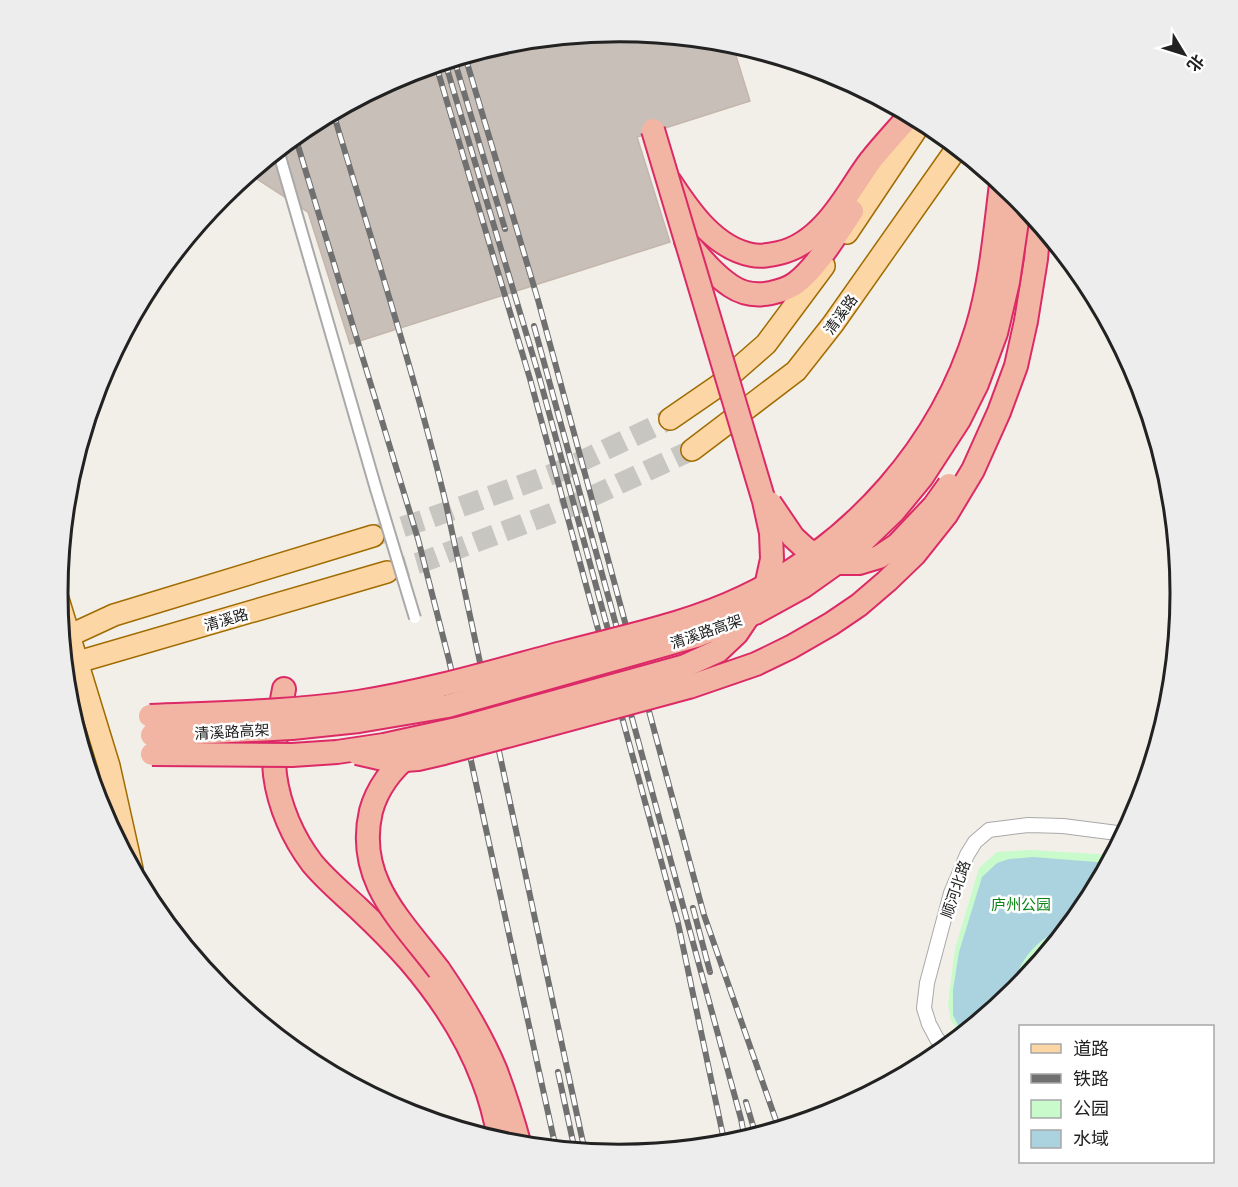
<svg xmlns="http://www.w3.org/2000/svg" width="1238" height="1187" font-family="Commissioner,'Noto Sans SC',sans-serif">
  <style>
    .park { fill: #c8facc }
    .water { fill: #aad3df }
    .building { fill: #c7bfb8; stroke: #c4b6ab; stroke-width: 1.5 }
    .lines { fill: none; stroke-linecap: round; stroke-linejoin: round }
    .primary-tunnel { stroke: #c8c6c1; stroke-width: 21; stroke-dasharray: 21 10; stroke-linecap: butt }
    .pedestrian-casing { stroke: #a9a9a9; stroke-width: 14 }
    .minor-casing { stroke: #a9a9a9; stroke-width: 16 }
    .primary-casing { stroke: #a06b00; stroke-width: 24 }
    .trunk-casing { stroke: #dc2a67; stroke-width: 26 }
    .pedestrian { stroke: #fff; stroke-width: 10 }
    .minor { stroke: #fff; stroke-width: 14 }
    .primary { stroke: #fcd6a4; stroke-width: 21 }
    .trunk { stroke: #f2b4a3; stroke-width: 22 }
    .rail-casing { stroke: #707070; stroke-width: 6 }
    .rail { stroke: #fff; stroke-width: 4; stroke-dasharray: 11; stroke-linecap: butt }
    .pedestrian-bridge-casing { stroke: #a9a9a9; stroke-width: 14; stroke-linecap: butt }
    .trunk-bridge-casing { stroke: #dc2a67; stroke-width: 26; stroke-linecap: butt }
    .pedestrian-bridge { stroke: #fff; stroke-width: 10 }
    .trunk-bridge { stroke: #f2b4a3; stroke-width: 22 }
    .labels { text-anchor: middle; dominant-baseline: central; stroke-width: 5; stroke-linejoin: round; paint-order: stroke }
    .street-label { font-size: 15px; fill: #222; stroke: #fff }
    .park-label { font-size: 15px; fill: #0c8416; stroke: #fff }
    .rim { fill: none; stroke: #222; stroke-width: 3 }
  </style>
  <rect width="100%" height="100%" fill="#f2efe9"/>
  <path class="park" d="M1030,850L1114,855L1086,906L1016,991L962,1035L951,1021L948,1004L955,949L979,868L997,852Z"/>
  <path class="water" d="M1033,857L1109,863C1099,883 1090,903 1075,919C1068,927 1056,931 1047,937C1028,949 1014,972 1012,994L964,1034L960,1029L953,1015V990L959,952L982,877L997,863L1009,859Z"/>
  <path class="building" d="M619,32L732,43L750,101L637,137L670,242L350,344L308,212L249,174L307,126L404,74L510,42Z"/>
  <g class="lines">
    <g class="primary-tunnel">
      <path d="M373,536L424,520L558,472L670,419"/>
      <path d="M387,572L425,561L569,507L692,450"/>
    </g>
    <defs>
      <path id="pedestrian" d="M278,150L376,489"/>
      <path id="minor" d="M946,1048L937,1039L929,1024L924,1008L927,983L951,893L967,855L975,842L989,830L1028,825L1063,826L1125,834"/>
      <g id="primary">
        <path d="M847,233L922,121"/>
        <path d="M670,419L718,386L766,344L824,266"/>
        <path d="M692,450L796,371L833,324L957,148"/>
        <path d="M58,599L109,766L132,869"/>
        <path d="M62,639L114,615L373,536"/>
        <path d="M64,666L387,572"/>
      </g>
      <g id="trunk">
        <path d="M671,183C690,212 715,248 752,255C761,257 770,255 779,253C797,249 813,237 825,224C843,205 855,181 871,160C883,145 897,130 910,115"/>
        <path d="M686,241C700,257 713,274 731,286C743,294 757,296 771,293C780,291 788,289 796,283C817,267 837,233 852,211"/>
        <path d="M1026,321L1036,259L1039,224"/>
        <path d="M284,689C279,717 272,747 275,775C279,806 293,838 312,863C326,880 342,893 358,908C376,925 393,942 409,960C439,995 467,1037 483,1080C491,1100 496,1121 500,1142"/>
        <path d="M439,970C461,1002 481,1035 496,1071C505,1095 513,1120 520,1146"/>
      </g>
    </defs>
    <use href="#pedestrian" class="pedestrian-casing"/>
    <use href="#minor" class="minor-casing"/>
    <use href="#primary" class="primary-casing"/>
    <use href="#trunk" class="trunk-casing"/>
    <use href="#pedestrian" class="pedestrian"/>
    <use href="#minor" class="minor"/>
    <use href="#primary" class="primary"/>
    <use href="#trunk" class="trunk"/>
    <defs>
      <g id="rail">
        <path d="M465,56L538,300L557,370L704,915L779,1129"/>
        <path d="M454,59L505,229"/>
        <path d="M445,62L539,376L741,1119L745,1140"/>
        <path d="M436,65L530,379L678,923L725,1145"/>
        <path d="M333,112C372,242 414,372 446,504L585,1152"/>
        <path d="M295,136L418,539L449,660L556,1149"/>
        <path d="M534,326L638,705"/>
        <path d="M693,908L710,972"/>
        <path d="M558,1072L575,1151"/>
        <path d="M746,1102L756,1136"/>
      </g>
    </defs>
    <use href="#rail" class="rail-casing"/>
    <use href="#rail" class="rail"/>
    <defs>
      <path id="pedestrian-bridge" d="M376,489L415,618"/>
      <g id="trunk-bridge">
        <path d="M770,503L793,537L806,549L823,558L839,563H859L879,557L897,545L934,506L949,485"/>
        <path d="M150,716C219,713 289,712 358,702C429,691 498,670 566,652C626,636 688,624 744,597C854,544 941,446 977,328C991,282 995,232 1001,184"/>
        <path d="M152,735L292,728L359,721L448,706L696,636L755,613L804,586L835,564L864,540L894,511L922,477L959,420L977,384L996,333L1008,282L1020,201"/>
        <path d="M357,753L392,761L418,759L444,753L689,687L756,664L791,647L831,624L859,605L887,581L915,554L946,515L973,470L999,412L1016,366L1026,321"/>
        <path d="M152,754L292,755L337,752L384,745L457,729L685,666L718,651L737,633L765,591L772,559L771,533L764,501L653,130"/>
        <path d="M410,755C392,768 377,789 371,811C355,879 401,920 439,970"/>
      </g>
    </defs>
    <use href="#pedestrian-bridge" class="pedestrian-bridge-casing"/>
    <use href="#trunk-bridge" class="trunk-bridge-casing"/>
    <use href="#pedestrian-bridge" class="pedestrian-bridge"/>
    <use href="#trunk-bridge" class="trunk-bridge"/>
  </g>
  <g class="labels">
    <g class="street-label">
      <text transform="translate(840 314) rotate(-54)">清溪路</text>
      <text transform="translate(226 619) rotate(-16)">清溪路</text>
      <text transform="translate(706 631) rotate(-19)">清溪路高架</text>
      <text transform="translate(232 731) rotate(-3)">清溪路高架</text>
      <text transform="translate(955 889) rotate(-71)">顺河北路</text>
    </g>
    <g class="park-label">
      <text x="1021" y="904">庐州公园</text>
    </g>
  </g>
  <path d="M0 0H1238V1187H0ZM68 593a551 551 0 1 1 1102 0a551 551 0 1 1-1102 0Z" fill="#ededed" fill-rule="evenodd"/>
  <path class="rim" d="M68 593a551 551 0 1 1 1102 0a551 551 0 1 1-1102 0Z"/>
  <rect x="1019" y="1025" width="195" height="138" fill="#ffffff" stroke="#a7a7a7" stroke-width="1.5"/>
  <rect x="1031" y="1044" width="30" height="9" fill="#fcd6a4" stroke="#a7a7a7" stroke-width="1.5"/>
  <text x="1073" y="1055" font-size="18" fill="#222222">道路</text>
  <rect x="1031" y="1074" width="30" height="9" fill="#707070" stroke="#a7a7a7" stroke-width="1.5"/>
  <text x="1073" y="1085" font-size="18" fill="#222222">铁路</text>
  <rect x="1031" y="1100" width="30" height="18" fill="#c8facc" stroke="#a7a7a7" stroke-width="1.5"/>
  <text x="1073" y="1115" font-size="18" fill="#222222">公园</text>
  <rect x="1031" y="1130" width="30" height="18" fill="#aad3df" stroke="#a7a7a7" stroke-width="1.5"/>
  <text x="1073" y="1145" font-size="18" fill="#222222">水域</text>
  <g transform="translate(1184 54) rotate(128)" stroke="#ffffff" stroke-width="4.5" paint-order="stroke">
  <path d="M0-4.5L10 22L0 15L-10 22Z" fill="#222222"/>
  <text y="-9" font-size="16" font-weight="bold" text-anchor="middle" fill="#222222">北</text>
  </g>
</svg>
